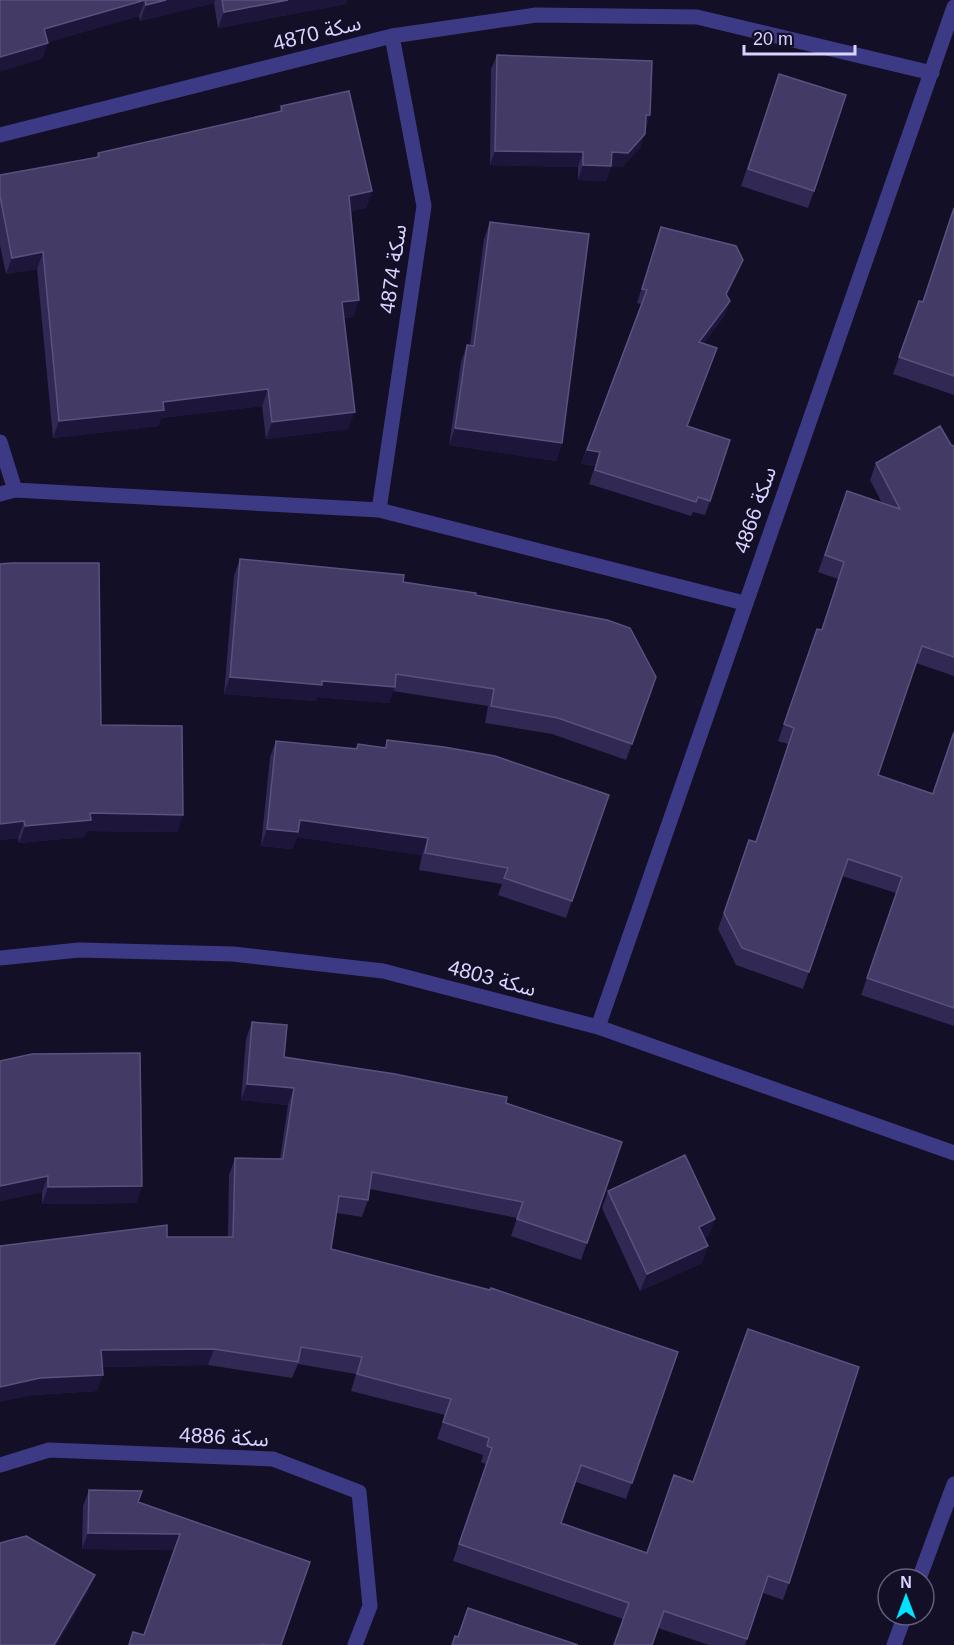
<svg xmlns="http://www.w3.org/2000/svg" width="954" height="1645" font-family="Arial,'Noto Sans Arabic',sans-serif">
  <rect width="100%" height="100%" fill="#130f26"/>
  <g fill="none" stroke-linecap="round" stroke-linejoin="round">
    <!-- minor -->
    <path stroke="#3d3a85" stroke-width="15" d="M0,135L392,36L536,15L697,17L932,73
      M0,442L15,490
      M0,494L15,490L379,510L744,603
      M379,510L424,206L392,36
      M0,958L79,950L233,954L383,971L598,1027L954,1153
      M598,1027L954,7
      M0,1465L49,1450L273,1459L359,1492L370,1606L355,1645
      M919,1579L954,1484
      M894,1645L905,1615"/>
  </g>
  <!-- wall -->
  <path fill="#312854" d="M0,0H347L346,4L218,28L214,3L140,21L139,16L48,42L42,59Z
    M497,55L650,115L640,148L622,167H611L606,181L578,180V167L490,165L491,69Z
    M779,74L814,191L808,208L741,186Z
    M281,106L372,191L366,208L351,211L359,300L353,317L343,318L348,429L266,439L262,406L161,418L158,426L53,438L37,269L6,274L0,245V175L96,157L98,153L279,112Z
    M954,206V395L893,374L919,301L922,302Z
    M490,222L562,443L556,461L449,445L461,362L467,345H470L484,239Z
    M661,227L743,260L737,274L727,296L725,315L704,343L687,426L710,501L705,515L693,512L691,516L589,484L595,466L581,464L641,304L637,303Z
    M951,445L954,446V676L916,663L878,775L932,793L954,731V1026L861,995L896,893L842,876L803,989L736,965L718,929L749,840L755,842L788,744L778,741L811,645L821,630L838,579L818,572L847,491L882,503L870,480L876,463Z
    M240,559L403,582L475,595L656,677L626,760L552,734L485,723L488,706L393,691L389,703L317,697L316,701L224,694L234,576Z
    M0,564L101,725L183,815L177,832L87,831L84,837L19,843L18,838L0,840Z
    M387,740L609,795L566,918L498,895L502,884L419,870L422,855L297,837L292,849L261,846L270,757L276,741L356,748L358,744L385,748Z
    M252,1022L284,1057L506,1103L622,1142L581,1260L511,1236L517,1218L370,1189L368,1200L362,1217L337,1213L331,1249L678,1352L626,1499L576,1482L561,1523L646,1553L674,1475L789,1583L783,1600L763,1593L745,1645H709L658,1628L623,1619L453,1561L486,1464L481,1462L483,1455L437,1439L445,1415L351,1391L356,1374L298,1364L292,1378L208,1365L102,1367L97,1391L34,1395L167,1237H228L229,1175L235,1158L280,1159L288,1105L241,1100L246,1039Z
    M0,1061L142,1186L136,1203L42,1204V1192L0,1201Z
    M608,1191L715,1219L708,1236L704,1238L708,1246L702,1263L640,1291L602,1208Z
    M89,1490L138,1502L281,1645H128L144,1635L174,1550L82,1549L83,1506Z"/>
  <!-- shaded-wall -->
  <path fill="#1d163a" d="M145,0L139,16L38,45L44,29Z
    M166,0H215L214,3L140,21L146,5Z
    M288,0H347L346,4L218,28L224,12Z
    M48,43L42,59L0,72V57Z
    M646,115H650L645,130Z
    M645,134L640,148L622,167H611L606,181L578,180L583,165Z
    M495,151L583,152L578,167L490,165Z
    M372,191L366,208L343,213L349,196Z
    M43,252L37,269L6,274L12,258Z
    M743,260L737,274L721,309L726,294Z
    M359,300L353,317L336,318L342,302Z
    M730,301L725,315L694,356L699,342Z
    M268,389L262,406L161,418L158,426L53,438L59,421L163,402Z
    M355,412L348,429L266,439L272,422Z
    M455,428L562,443L556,461L449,445Z
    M587,450L600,452L595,466L581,464Z
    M230,677L322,681L395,687L389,703L317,697L316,701L224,694Z
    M90,813L183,815L177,832L87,831L84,837L19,843L25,826Z
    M300,820L428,838L422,855L297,837L292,849L261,846L267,829Z
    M24,821L18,838L0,840V824Z
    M247,1084L294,1088L288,1105L241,1100Z
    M48,1176L42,1192L0,1201V1186Z
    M142,1186L136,1203L42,1204L48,1187Z
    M715,1219L708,1236L693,1244L699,1227Z
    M708,1246L702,1263L640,1291L647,1274Z
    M214,1349L208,1365L95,1367L101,1350Z
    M103,1375L97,1391L34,1395L0,1402V1387L40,1378Z
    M88,1533L180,1534L174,1550L82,1549Z
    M95,1575L88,1592L57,1645H54Z"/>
  <!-- building -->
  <path fill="#433a66" stroke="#5a527e" stroke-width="1.5" d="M0,0H166L146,5L145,0L44,29L48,43L0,57Z
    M222,0H288L224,12Z
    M497,55L652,61L650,115H646L645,134L628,153L612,152L611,166L583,165V152L495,151Z
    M779,74L846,95L814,191L748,169Z
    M349,91L372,191L349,196L359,300L342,302L355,412L272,422L268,389L163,402L164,410L59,421L43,252L12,258L0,196V175L99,157L98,153L282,111L281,106Z
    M954,208V376L899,357L919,301L923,302Z
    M490,222L589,234L562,443L455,428L467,345L474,346Z
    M661,227L736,246L743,260L726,294L730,301L699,342L717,348L687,426L730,440L710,501L698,497L696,502L595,470L600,452L587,450L647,290L642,289Z
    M940,426L951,445L954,446V657L922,646L878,775L933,794L954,732V1008L867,978L902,877L848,859L809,972L742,948L724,913L749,840L756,842L794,728L784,724L817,629L822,630L844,562L825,555L847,491L900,509L876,463Z
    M240,559L404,575L403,582L476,593L475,595L607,620L630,628L656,677L632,744L558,718L491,706L494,689L396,674L395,687L322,681V685L230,677Z
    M11,563H99L101,725L182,726L183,815L90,813L91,820L25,826L24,821L0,824V564Z
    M387,740L444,747L495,756L609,795L572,901L504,878L508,868L425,853L428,838L300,820L298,832L267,829L276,741L357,749L358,744L386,748Z
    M252,1022L287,1025L284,1057L395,1074L507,1097L506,1103L622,1142L587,1243L517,1219L523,1202L372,1172L368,1200L339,1196L331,1249L490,1290L491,1288L678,1352L632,1483L581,1465L561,1523L647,1553L674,1475L693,1482L748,1329L859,1367L789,1583L768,1576L747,1639L664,1611L652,1645H614L629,1603L459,1544L492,1448L487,1446L489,1438L443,1422L451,1399L357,1374L362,1357L301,1347L298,1362L214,1349L101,1350L103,1375L40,1378L0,1387V1246L167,1225V1237H233L235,1158L283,1159L294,1088L247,1084Z
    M140,1053L142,1186L48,1187V1176L0,1186V1061L32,1054Z
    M685,1155L715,1219L699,1227L708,1246L647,1274L608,1191Z
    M89,1490L142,1491L138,1502L310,1562L281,1645H266L262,1644V1645H129L133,1632L144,1635L180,1534L88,1533Z
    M26,1536L95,1575L54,1645H0V1543Z
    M468,1608L578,1645H452L455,1636L458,1637Z"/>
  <g text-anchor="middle" stroke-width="4.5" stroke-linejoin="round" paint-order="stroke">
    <!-- street labels -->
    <g font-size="21" fill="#d9d4ff" stroke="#130f26">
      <text transform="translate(317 33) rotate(-14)" y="7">سكة 4870</text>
      <text transform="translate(393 269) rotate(-82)" y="7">سكة 4874</text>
      <text transform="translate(755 510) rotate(-71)" y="7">سكة 4866</text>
      <text transform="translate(492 978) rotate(15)" y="7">سكة 4803</text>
      <text transform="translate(224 1437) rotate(3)" y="7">سكة 4886</text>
    </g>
  </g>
  <!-- north arrow -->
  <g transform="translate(906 1597)"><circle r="28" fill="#130f26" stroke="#625e7d" stroke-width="1.5"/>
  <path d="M0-4.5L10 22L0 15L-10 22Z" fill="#00e5ff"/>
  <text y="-9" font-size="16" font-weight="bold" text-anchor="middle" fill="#d9d4ff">N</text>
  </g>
  <!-- scale -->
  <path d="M744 45v9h111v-9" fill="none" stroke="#d9d4ff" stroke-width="3"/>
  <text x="753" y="45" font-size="18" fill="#d9d4ff" stroke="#130f26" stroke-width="4.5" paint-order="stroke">20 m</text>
</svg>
